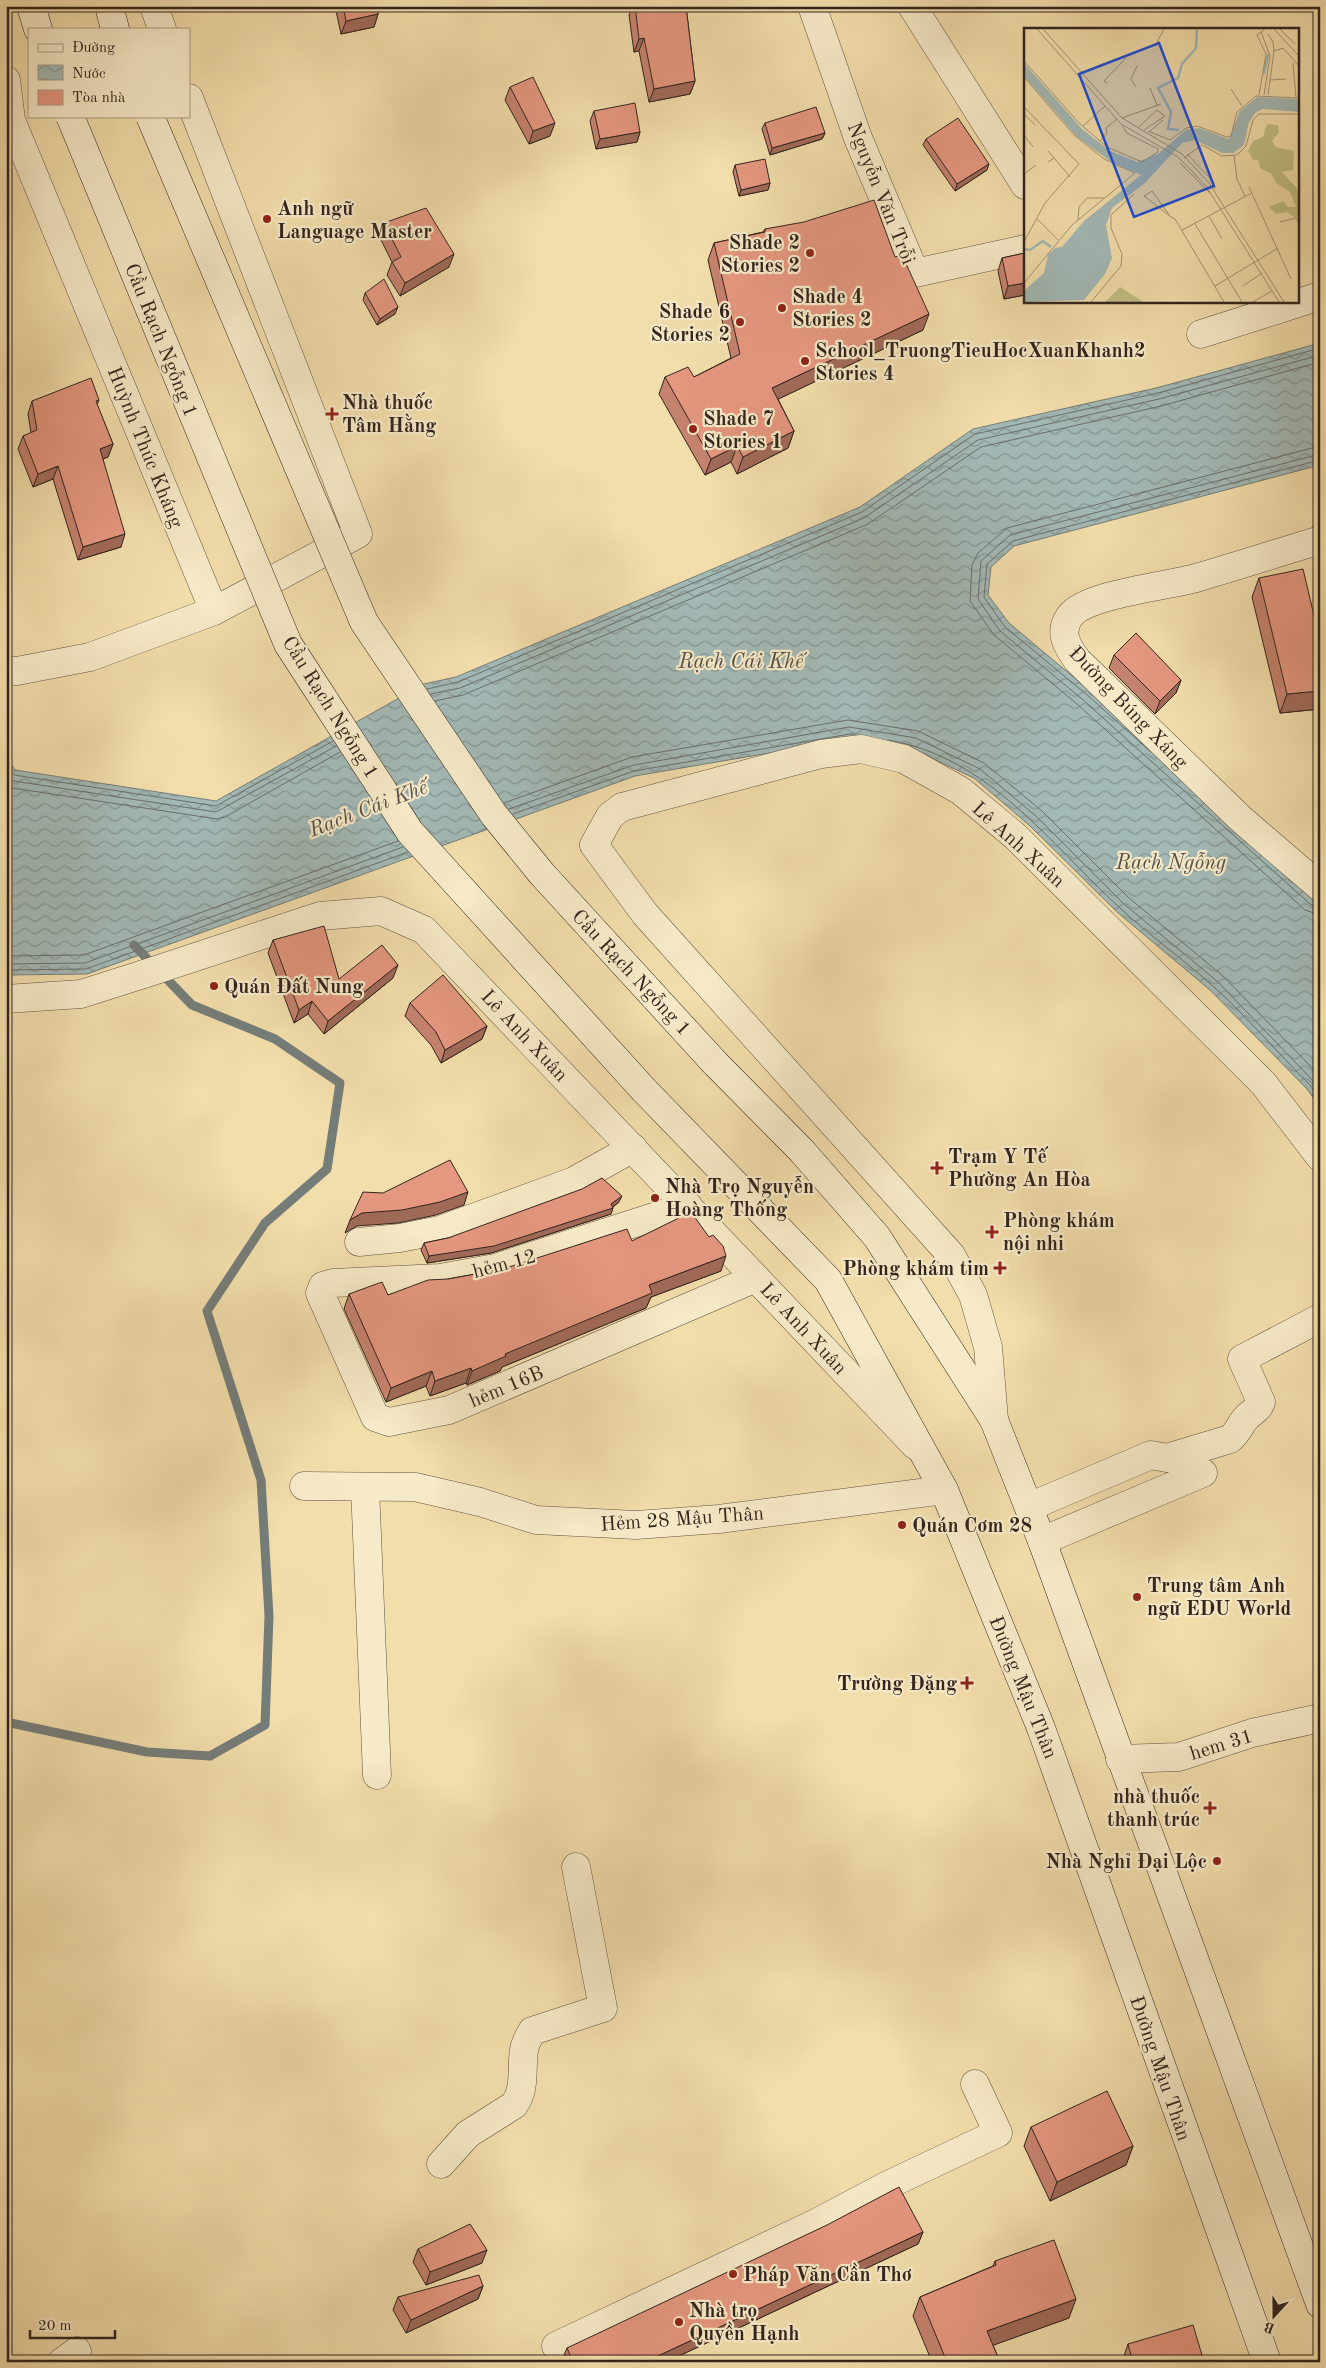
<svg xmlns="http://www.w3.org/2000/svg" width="1326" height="2368" font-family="'Old Standard TT',serif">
  <defs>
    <pattern id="water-waves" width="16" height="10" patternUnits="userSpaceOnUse" patternTransform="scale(1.25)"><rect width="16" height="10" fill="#a2b9b6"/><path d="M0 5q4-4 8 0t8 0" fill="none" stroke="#859693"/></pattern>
  </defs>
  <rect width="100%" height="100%" fill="#f2deab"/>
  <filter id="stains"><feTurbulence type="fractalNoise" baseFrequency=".004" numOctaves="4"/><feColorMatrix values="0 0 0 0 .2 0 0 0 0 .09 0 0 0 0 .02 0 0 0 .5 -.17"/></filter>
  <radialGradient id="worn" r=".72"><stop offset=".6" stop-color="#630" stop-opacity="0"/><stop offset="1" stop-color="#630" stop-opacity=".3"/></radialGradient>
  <!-- water -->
  <path fill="url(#water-waves)" stroke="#757d79" d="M1320,343V465L1014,546L991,567L988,595L1009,623L1089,690L1320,898V1107L1307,1089L1210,990L1117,912L1030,826L974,778L912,749L851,739L635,776L87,974L6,975V755L15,770L216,801L424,684L456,677L860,507L973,429L1156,388Z"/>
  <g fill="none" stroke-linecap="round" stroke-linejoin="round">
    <!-- shore -->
    <path stroke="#6a6e6a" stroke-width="1" d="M1320,446L1007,528L978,553L972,565L970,601L994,635L1077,704L1305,910L1320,915
      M1320,454L1010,535L981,561L978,599L1000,631L1082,699L1310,904L1320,908
      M427,689L458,682L862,512L975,434L1158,393L1320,348
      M431,694L460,688L864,518L978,440L1159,399L1320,355
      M435,701L463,695L868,524L981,447L1161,406L1320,362
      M888,740C989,757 1049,843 1120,908C1149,935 1183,959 1213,986C1247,1017 1278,1053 1311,1086L1320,1099
      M1151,752L1086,694L1005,627L984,597L987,564L1013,541L1320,460
      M6,765L14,775L216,806L333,741
      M6,777L14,781L216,812L336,746
      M6,787L217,819L225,817L340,752
      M504,803L632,757L848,720L918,731L984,763L1042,811L1129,898L1223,976L1320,1076
      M509,809L634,765L849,727L916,738L980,769L1037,817L1124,904L1218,982L1320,1088
      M513,814L634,771L850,734H856
      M6,956L84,955L398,841
      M6,964L85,963L403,847
      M6,970L86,969L408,852"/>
    <!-- stream -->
    <path stroke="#757d79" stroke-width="9" d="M6,1722L147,1752L210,1756L265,1725L269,1616L261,1480L207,1311L265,1223L327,1169L340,1083L275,1039L192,1005L134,945"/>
    <!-- minor casing -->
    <g stroke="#625241" stroke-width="29">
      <path id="minor" d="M812,6L858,138L915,273L1025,249
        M912,6L1025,185
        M1201,334L1320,296
        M1320,540C1278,553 1237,566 1196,578C1168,586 1086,594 1070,616C1058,632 1067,646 1077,660L1241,819L1320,887
        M622,807L610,816L594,845L645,914L951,1255L973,1295L988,1347L994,1420
        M6,999L81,994L144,974
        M688,1206L495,1268L440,1278L333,1283L323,1286L320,1293L375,1417L389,1422L449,1410L756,1278
        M359,1242L400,1238L440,1230L574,1181L633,1148
        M304,1486L415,1487L480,1502L536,1520L636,1525L719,1519L944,1490
        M365,1487L377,1775
        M1029,1507L1151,1455L1167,1458L1230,1439C1238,1433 1240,1424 1247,1417C1252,1412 1259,1409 1261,1402L1242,1359L1320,1318
        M1042,1541L1203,1473
        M1120,1759L1179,1757L1252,1733L1320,1718
        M441,2164L468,2134L514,2105C526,2089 521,2069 524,2050C525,2043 529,2037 532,2031L603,2008L576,1867
        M556,2346L816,2223L888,2185L998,2133L975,2084
        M62,2362L77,2351"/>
    </g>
    <!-- tertiary casing -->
    <g stroke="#625241" stroke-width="29">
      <path id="tertiary" d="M154,6L162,29
        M6,80L11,120L214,611
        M6,671H17L90,657L214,611L358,534L189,98
        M622,807L821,754L861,749L904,759L961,791L1015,836L1263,1083L1320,1157
        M144,974L320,916L381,911L424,930L915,1445"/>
    </g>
    <!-- secondary casing -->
    <g stroke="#32241e" stroke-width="29">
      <path id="secondary" d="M31,6L38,29
        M109,6L115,29
        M714,1062L801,1150L877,1237L994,1420L1042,1541L1320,2304
        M644,1090L828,1280L944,1490L1041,1728L1267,2362"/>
    </g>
    <!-- minor -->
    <use href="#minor" stroke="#f7eac8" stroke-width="28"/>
    <!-- tertiary -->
    <use href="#tertiary" stroke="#f7eac8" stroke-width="28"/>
    <!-- secondary -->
    <use href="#secondary" stroke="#f7eac8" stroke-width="28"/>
    <!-- secondary-bridge casing -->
    <g stroke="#32241e" stroke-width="29" stroke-linecap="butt">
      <path id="secondary-bridge" d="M70,116L288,644L410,832L644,1090
        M150,116L364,622L494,815L542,874L714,1062"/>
    </g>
    <!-- secondary-bridge -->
    <use href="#secondary-bridge" stroke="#f7eac8" stroke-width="28"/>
  </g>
  <!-- wall -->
  <path fill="#c5826d" stroke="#32241e" d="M335,6H377L378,14L374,27L341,34Z
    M633,6H686L695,81L690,94L649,102L639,51L634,52L629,15Z
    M510,87L550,136L529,144L505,100Z
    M594,111L640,132L637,142L596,149L590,121Z
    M765,123L825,133L822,139L770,155L762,129Z
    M926,139L987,170L955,191L923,145Z
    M735,165L770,183L768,190L739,196L733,172Z
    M384,223L449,267L400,296L387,275L392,262L379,236Z
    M765,229L895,257L923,330L778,399L794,431L788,448L737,474L731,462L705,475L659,394L665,377H694L731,358L708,260L714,243L763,232Z
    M1025,253V295L1004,299L998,271L1002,258Z
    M365,293L395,314L377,325L363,300Z
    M99,400L97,405L113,444L108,457L103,459L121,547L78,560L53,479L33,487L18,449L23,436L31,433L28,414L32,401Z
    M1259,578L1320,641V709L1280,713L1252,597Z
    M1114,655L1181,680L1176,693L1155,714L1109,668Z
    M273,940L339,979L393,978L324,1034L308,1014L294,1023L268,953Z
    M410,1003L487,1026L482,1039L441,1063L431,1045L405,1016Z
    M619,1202L613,1207L611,1214L491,1253L427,1263L421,1250L424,1243Z
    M632,1241L721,1271L651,1297L646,1308L502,1367L500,1371L467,1385L466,1383L430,1396L426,1386L386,1402L344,1309L349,1294L388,1295L448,1279L503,1269Z
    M1031,2127L1133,2146L1126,2165L1050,2201L1024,2146Z
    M1320,2162V2197L1314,2179Z
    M923,2232L918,2244L666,2362H563L562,2360L567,2348Z
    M418,2249L482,2263L426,2285L413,2262Z
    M995,2261L1069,2318L993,2345L1000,2362H932L913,2316L920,2297L993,2266Z
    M483,2286L478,2299L406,2333L393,2310L398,2297Z
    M1128,2344L1204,2362H1122Z"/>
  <!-- shaded-wall -->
  <path fill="#a06a59" stroke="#32241e" d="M378,14L374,27L341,34L346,21Z
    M644,38L639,51L634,52L639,39Z
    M695,81L690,94L649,102L654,89Z
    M555,123L550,136L529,144L533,131Z
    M640,132L637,142L596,149L600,139Z
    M825,133L822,139L770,155L772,148Z
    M989,164L987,170L955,191L957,184Z
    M770,183L768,190L739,196L741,190Z
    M454,254L449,267L400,296L405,283Z
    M1025,283V295L1004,299L1008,286Z
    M398,307L395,314L377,325L380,319Z
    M929,314L923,330L766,405L772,388Z
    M794,431L788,448L737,474L743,457Z
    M113,444L108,457L95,462L100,449Z
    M737,446L731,462L705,475L711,459Z
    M58,466L53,479L33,487L38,474Z
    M125,534L121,547L78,560L83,547Z
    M1181,680L1176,693L1155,714L1160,701Z
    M1320,691V709L1280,713L1287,694Z
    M398,965L393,978L324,1034L328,1021Z
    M312,1001L308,1014L294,1023L299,1010Z
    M487,1026L482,1039L441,1063L445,1050Z
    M468,1192L464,1205L436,1215L398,1223L357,1226L345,1233L350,1220L362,1213Z
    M622,1196L619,1202L611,1208H613L611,1214L491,1253L427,1263L429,1256L611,1204Z
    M726,1256L721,1271L651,1297L646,1308L502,1367L500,1371L467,1385L472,1371L505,1354L649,1285Z
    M471,1368L466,1383L430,1396L435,1381Z
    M432,1371L426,1386L386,1402L391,1388Z
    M1133,2146L1126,2165L1050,2201L1057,2182Z
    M923,2232L918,2244L666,2362H645Z
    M487,2250L482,2263L426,2285L430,2272Z
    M483,2286L478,2299L406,2333L411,2320Z
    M1076,2299L1069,2318L980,2350L987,2331Z"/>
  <!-- building -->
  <path fill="#e5977f" stroke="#32241e" d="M343,6H377L378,14L346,21Z
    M635,6H686L695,81L654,89L644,38L639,39Z
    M533,77L555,123L533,131L510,87Z
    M635,103L640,132L600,139L594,111Z
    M816,107L825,133L772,148L765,123Z
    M958,118L989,164L957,184L926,139Z
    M765,159L770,183L741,190L735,165Z
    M874,200L895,257L902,255L929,314L772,388L794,431L743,457L737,446L711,459L665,377L688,367L694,377L740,354L714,243L765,232V229L804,222Z
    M426,208L454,254L405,283L392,262L401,257L384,223Z
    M1025,253V283L1008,286L1002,258Z
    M384,279L398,307L380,319L365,293Z
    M91,378L99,400L96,401L113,444L100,449L125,534L83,547L58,466L38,474L23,436L37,430L32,401Z
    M1303,569L1320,641V691L1287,694L1259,578Z
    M1136,633L1181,680L1160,701L1114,655Z
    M324,926L339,979L382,945L398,965L328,1021L312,1001L299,1010L273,940Z
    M443,975L487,1026L445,1050L436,1032L410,1003Z
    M450,1160L468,1192L440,1202L402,1210L362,1213L350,1220L363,1192L383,1193Z
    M602,1178L622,1196L611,1204L613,1208L494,1246L429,1256L424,1243L448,1238L582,1189Z
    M691,1212L709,1237L713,1235L723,1246L726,1256L649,1285L652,1293L505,1354L506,1356L472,1371L471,1368L435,1381L432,1371L391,1388L349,1294L382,1282L388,1295L428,1280L448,1279L503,1269L627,1229L632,1241Z
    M1107,2091L1133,2146L1057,2182L1031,2127Z
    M899,2187L923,2232L645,2362H573L567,2348L827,2225Z
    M470,2224L487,2250L430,2272L418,2249Z
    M1054,2240L1076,2299L987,2331L1000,2362H947L920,2297L996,2265L995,2261Z
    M479,2275L483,2286L411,2320L398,2297Z
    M1193,2325L1204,2362H1133L1128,2344Z"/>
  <!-- markers -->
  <g fill="#8f2418" stroke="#f7eac8" stroke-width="2">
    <circle cx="267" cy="219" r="5"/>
    <circle cx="810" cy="253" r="5"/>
    <circle cx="782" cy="308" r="5"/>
    <circle cx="740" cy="322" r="5"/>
    <circle cx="805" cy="361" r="5"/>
    <path d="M329.5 406.5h5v5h5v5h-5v5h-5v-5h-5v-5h5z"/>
    <circle cx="693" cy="429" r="5"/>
    <circle cx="214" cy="986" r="5"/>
    <path d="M934.5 1160.5h5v5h5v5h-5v5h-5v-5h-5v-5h5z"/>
    <circle cx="655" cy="1198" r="5"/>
    <path d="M989.5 1224.5h5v5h5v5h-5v5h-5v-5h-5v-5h5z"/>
    <path d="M997.5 1260.5h5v5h5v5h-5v5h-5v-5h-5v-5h5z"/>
    <circle cx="902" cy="1525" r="5"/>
    <circle cx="1137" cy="1597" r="5"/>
    <path d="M964.5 1675.5h5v5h5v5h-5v5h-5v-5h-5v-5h5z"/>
    <path d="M1207.5 1800.5h5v5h5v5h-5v5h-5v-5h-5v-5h5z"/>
    <circle cx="1217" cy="1861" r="5"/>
    <circle cx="733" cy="2274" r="5"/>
    <circle cx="679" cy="2322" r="5"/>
  </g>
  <g text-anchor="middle" stroke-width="4.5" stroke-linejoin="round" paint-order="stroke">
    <!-- street labels -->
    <g font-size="20" fill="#32241e" stroke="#f7eac8">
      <text transform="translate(882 193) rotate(68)" y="7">Nguyễn Văn Trỗi</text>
      <text transform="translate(162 340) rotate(68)" y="7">Cầu Rạch Ngỗng 1</text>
      <text transform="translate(146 447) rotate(68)" y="7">Huỳnh Thúc Kháng</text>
      <text transform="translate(331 707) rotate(58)" y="7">Cầu Rạch Ngỗng 1</text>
      <text transform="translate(1129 707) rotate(46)" y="7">Đường Búng Xáng</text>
      <text transform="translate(1019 844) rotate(42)" y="7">Lê Anh Xuân</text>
      <text transform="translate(632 972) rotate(47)" y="7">Cầu Rạch Ngỗng 1</text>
      <text transform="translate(525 1035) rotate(47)" y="7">Lê Anh Xuân</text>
      <text transform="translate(504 1263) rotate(-15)" y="7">hẻm 12</text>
      <text transform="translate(804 1328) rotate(47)" y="7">Lê Anh Xuân</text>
      <text transform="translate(506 1386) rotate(-23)" y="7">hẻm 16B</text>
      <text transform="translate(682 1518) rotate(-4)" y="7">Hẻm 28 Mậu Thân</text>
      <text transform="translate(1024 1687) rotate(68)" y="7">Đường Mậu Thân</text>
      <text transform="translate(1221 1744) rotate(-17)" y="7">hem 31</text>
      <text transform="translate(1161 2068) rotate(71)" y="7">Đường Mậu Thân</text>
    </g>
    <!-- poi labels -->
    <g font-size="20" font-weight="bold" fill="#32241e" stroke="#f7eac8" text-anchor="start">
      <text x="277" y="215">Anh ngữ<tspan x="277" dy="23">Language Master</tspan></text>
      <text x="800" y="249" text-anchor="end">Shade 2<tspan x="800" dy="23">Stories 2</tspan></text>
      <text x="792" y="303">Shade 4<tspan x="792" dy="23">Stories 2</tspan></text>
      <text x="730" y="318" text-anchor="end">Shade 6<tspan x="730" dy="23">Stories 2</tspan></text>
      <text x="815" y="357">School_TruongTieuHocXuanKhanh2<tspan x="815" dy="23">Stories 4</tspan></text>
      <text x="342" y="409">Nhà thuốc<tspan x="342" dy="23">Tâm Hằng</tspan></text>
      <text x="703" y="425">Shade 7<tspan x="703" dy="23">Stories 1</tspan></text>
      <text x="224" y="993">Quán Đất Nung</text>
      <text x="948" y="1163">Trạm Y Tế<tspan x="948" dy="23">Phường An Hòa</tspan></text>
      <text x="665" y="1193">Nhà Trọ Nguyễn<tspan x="665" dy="23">Hoàng Thống</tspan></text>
      <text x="1003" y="1227">Phòng khám<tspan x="1003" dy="23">nội nhi</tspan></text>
      <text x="989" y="1275" text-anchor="end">Phòng khám tim</text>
      <text x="912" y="1532">Quán Cơm 28</text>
      <text x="1147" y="1592">Trung tâm Anh<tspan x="1147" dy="23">ngữ EDU World</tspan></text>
      <text x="957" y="1690" text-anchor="end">Trường Đặng</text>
      <text x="1200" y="1803" text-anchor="end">nhà thuốc<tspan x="1200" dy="23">thanh trúc</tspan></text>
      <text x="1207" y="1868" text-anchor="end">Nhà Nghỉ Đại Lộc</text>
      <text x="743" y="2281">Pháp Văn Cần Thơ</text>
      <text x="689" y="2317">Nhà trọ<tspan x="689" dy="23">Quyền Hạnh</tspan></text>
    </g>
    <!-- water labels -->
    <g font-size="21" font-style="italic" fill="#54514c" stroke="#f7eac8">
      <text x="741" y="668">Rạch Cái Khế</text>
      <text transform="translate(368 808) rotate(-21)" y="7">Rạch Cái Khế</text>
      <text x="1171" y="869">Rạch Ngỗng</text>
    </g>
  </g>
  <!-- overview -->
  <g transform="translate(1024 28)">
    <rect width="275" height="275" fill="#f2deab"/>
    <path d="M243,96L254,97L255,104L248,113L252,119L270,123L269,142L258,144L275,163V188L272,190L263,184L252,186L245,179L260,173L264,179H272L266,164L252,155L247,145L237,141L234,132H229L224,123L229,113L239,109Z" fill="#c1bf84"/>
    <path d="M96,259L118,273L119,274H81Z" fill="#c1bf84"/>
    <path d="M0,35L58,101L86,123L113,134L134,126L162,102L175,100L205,111L216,83L233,69L275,71V84L239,81L232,84L225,94L220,117L209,125H198L171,112L158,115L121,155L88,180L82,197L88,230L81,246L60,272L0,274V263L20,245L24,227L31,220L38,219L60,193L117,147L86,133L53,109L0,48Z" fill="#a2b9b6"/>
    <path fill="none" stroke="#a2b9b6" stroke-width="2.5" d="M240,46L244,26M155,102L144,101L147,84L134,60L154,50L158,36L172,20L173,2M0,221L6,222L19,213L27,219"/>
    <path fill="none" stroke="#a59473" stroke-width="1" d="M13,1L97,96L154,129L182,158L255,274M19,1L98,90L158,126L185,155L260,274M250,1L275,28M256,1L271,16M237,4L246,28L240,67M244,6L249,14L250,23L244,67M131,18L140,1M250,23L259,20L275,38M0,33L54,94L83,119L118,134L134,124V121L103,105L98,98M269,35L272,70M0,49L50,107L80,131L111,145L48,197L0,255M245,52L262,51M83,55L80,53L102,30M112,59L107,51L113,38M126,60L133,77M207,61L218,78M235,67L242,26L233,7L241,1M0,79L55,136L21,175L0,214M0,86L11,97M98,90L137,76M59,98L81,78M115,99L133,82L141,88L120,102M124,103L146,112L162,100L173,98L203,109L207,108L213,84L232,68L275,70M125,104L139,92M0,107L9,119M76,113L83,105L82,100L93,91M24,123L30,130L24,134M163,126L187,151L191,161M210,128L213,151L221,168M30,130L46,149M160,130L178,117L198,128L213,127L222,118L229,92L235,86H275M156,135L186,165M0,146L12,137M225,159L267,251M146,188L128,163L120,168L146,188L147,189L151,191L200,274M185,188L198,211M13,191L34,212M54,192L55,179L63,170H80M256,194L272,190L275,195M171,196L218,274M158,202L228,165M191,258L254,220M219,258L238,245M67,274L97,238L98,226L87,200V187L110,166M229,274L248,263"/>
    <path fill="#1d4ed8" fill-opacity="0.15" stroke="#1d4ed8" stroke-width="2.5" d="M135,15L190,158L110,189L55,46Z"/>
    <rect width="275" height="275" fill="none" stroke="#32241e" stroke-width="2.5"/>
  </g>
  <!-- margin -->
  <rect width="1326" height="2368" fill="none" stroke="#f2deab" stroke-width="25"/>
  <rect x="8" y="8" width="1311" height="2353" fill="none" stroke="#32241e" stroke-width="2.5"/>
  <rect x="12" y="12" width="1301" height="2343" fill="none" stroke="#32241e"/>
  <!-- legend -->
  <rect x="28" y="28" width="162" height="90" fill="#f7eac8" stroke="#a89b84"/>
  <rect x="38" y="44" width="25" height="8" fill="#f7eac8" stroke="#a89b84"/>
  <text x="72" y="52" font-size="15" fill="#32241e">Đường</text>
  <rect x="38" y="65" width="25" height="15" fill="url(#water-waves)" stroke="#a89b84"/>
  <text x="72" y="78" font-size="15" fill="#32241e">Nước</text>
  <rect x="38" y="90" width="25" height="15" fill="#e5977f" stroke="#a89b84"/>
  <text x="72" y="102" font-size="15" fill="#32241e">Tòa nhà</text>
  <!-- north arrow -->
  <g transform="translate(1274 2316) rotate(201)" stroke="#f7eac8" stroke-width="4" paint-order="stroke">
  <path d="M0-4L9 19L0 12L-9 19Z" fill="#32241e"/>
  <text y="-8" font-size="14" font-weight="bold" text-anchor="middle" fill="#32241e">B</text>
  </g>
  <!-- scale -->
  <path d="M30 2330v8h85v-8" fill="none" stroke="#32241e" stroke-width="2.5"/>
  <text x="38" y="2330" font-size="15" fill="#32241e" stroke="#f7eac8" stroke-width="4" paint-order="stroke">20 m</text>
  <rect width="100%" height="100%" filter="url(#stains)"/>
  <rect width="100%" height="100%" fill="url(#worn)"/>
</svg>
